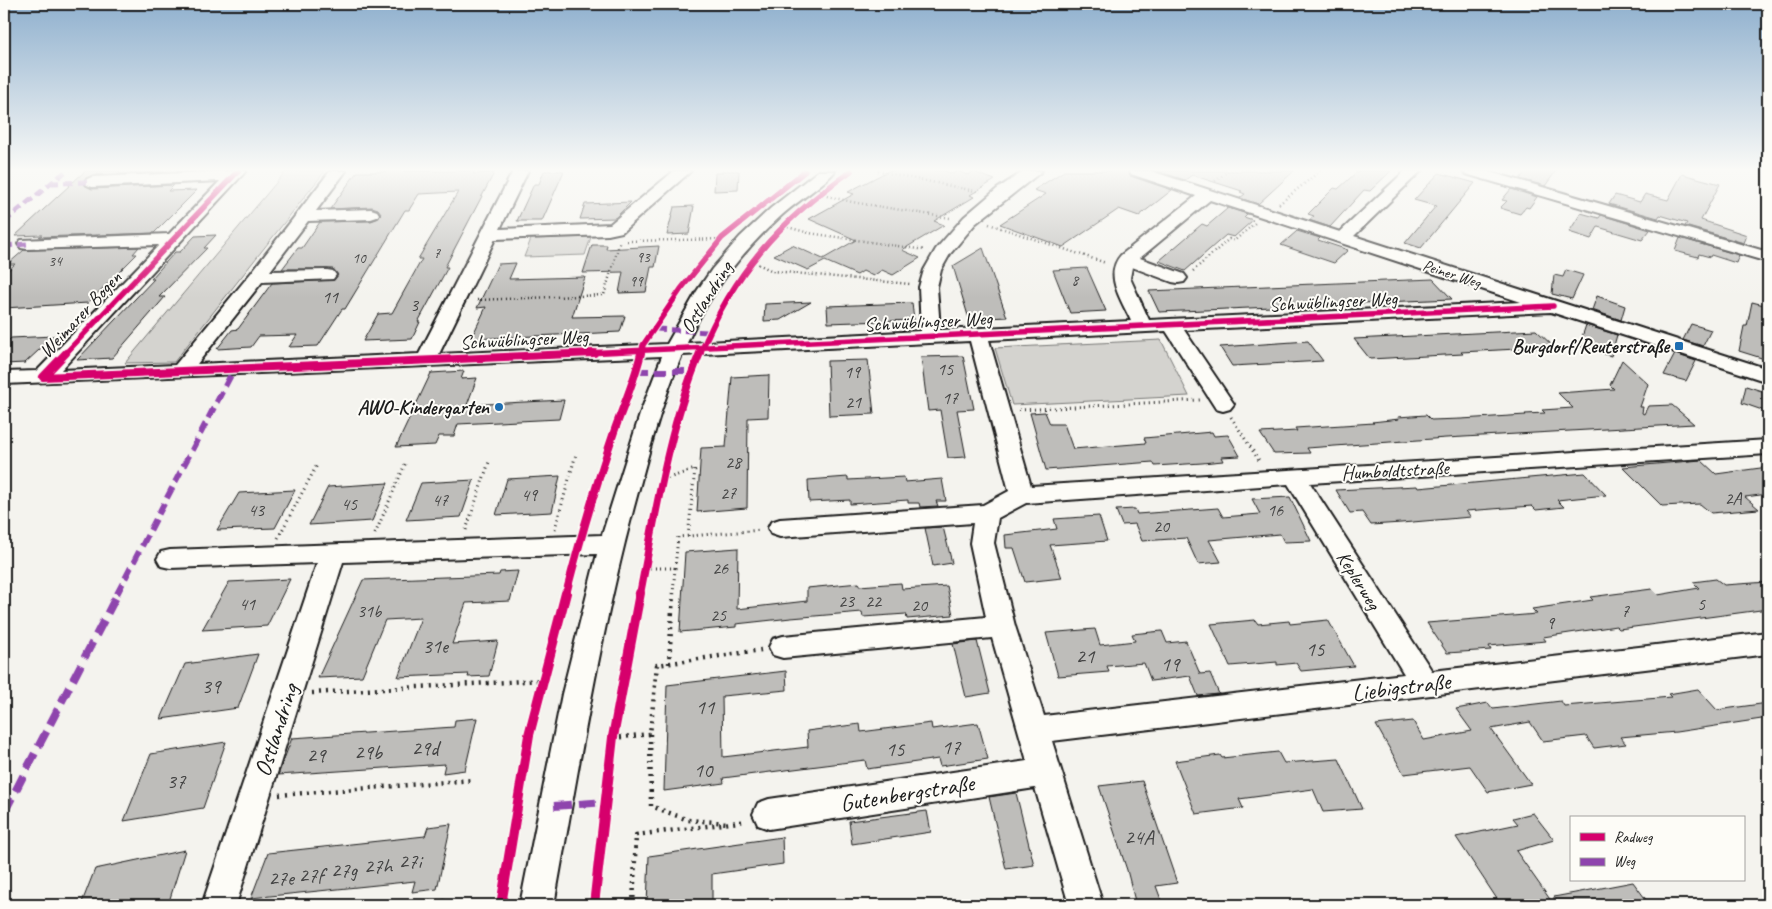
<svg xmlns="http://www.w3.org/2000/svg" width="1772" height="909" font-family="Caveat,sans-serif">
  <rect width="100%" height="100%" fill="#f4f3ee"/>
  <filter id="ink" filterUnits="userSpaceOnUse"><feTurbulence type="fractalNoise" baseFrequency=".02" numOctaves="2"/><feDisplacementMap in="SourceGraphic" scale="10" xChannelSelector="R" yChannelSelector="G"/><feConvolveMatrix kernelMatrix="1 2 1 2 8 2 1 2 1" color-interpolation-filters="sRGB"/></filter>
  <g filter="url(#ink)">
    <!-- green -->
    <path fill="#d4d3cf" stroke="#787876" d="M286,171H325L174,362L125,363Z
      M591,237L585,255L524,257L531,239Z
      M1161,340L1189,396L1012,405L995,348Z"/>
    <!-- building -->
    <path fill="#bebdba" stroke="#1c1c1c" d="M85,171H188L92,175L82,182L86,186L92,189L174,185L168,191L197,190L154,233L39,237L42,235L15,236Z
      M475,171L473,174L494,173L445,267H448L418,322H420L412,339L363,341L378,314L392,313L422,259H418L458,192L419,194L409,210H405L345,309H342L318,346L289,347L297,335L259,336L251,347L217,349L232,330L238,329L272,283L334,280L338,275L333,269H282L298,248H302L320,222L371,221L379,218L381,213L378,209L372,207L330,209L357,172Z
      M544,171H564L542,221H517L534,184H539Z
      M722,171H739L738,190L714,191L715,173H722Z
      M888,171H945L953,174L957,171L968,175L973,172L995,180L970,195L974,197L934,221L944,225L902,250L920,258L893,275L882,270L873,276L863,271L857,275L825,261L808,270L774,255L792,245L823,259L856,240L809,219L854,194L848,192Z
      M1064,171H1127L1130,176L1172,190L1139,216L1119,209L1063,247L1000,224L1046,194L1034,190Z
      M1157,171H1294L1258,204L1240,198L1245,194L1240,192L1242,191L1192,175L1185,180Z
      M1358,171H1391L1370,191L1364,190L1330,227L1309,220L1314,216L1308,214L1334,188L1338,189Z
      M1526,171H1556L1545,186L1520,179Z
      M1439,173L1475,183L1421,248L1405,243L1436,206L1414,200Z
      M1682,174L1720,184L1701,220L1747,235L1744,243L1685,226L1687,223L1660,215L1658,218L1609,204L1615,195L1640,202L1645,194L1668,200Z
      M1511,189L1537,197L1529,208L1526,207L1520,214L1500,208L1507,201L1502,200Z
      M631,202L615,218L580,219L585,204Z
      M694,206L689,234L667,235L674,207Z
      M1228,208L1247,214L1244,217L1253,220L1234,237L1226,235L1185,271L1159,261L1202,224L1207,226Z
      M1581,213L1599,218L1601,215L1650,230L1642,240L1598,227L1591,239L1569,232Z
      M1297,231L1320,238L1318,240L1348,250L1334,263L1281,245Z
      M216,235L204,248H207L159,297H165L112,358L77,360L154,279H151L175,252H180L195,236Z
      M1680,238L1739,255L1736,263L1711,255L1710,257L1699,254L1698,257L1675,251Z
      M592,245H607L606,249L659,246L655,267H651L646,292L619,293L623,272L583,273Z
      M139,247L133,254H137L88,303L4,308V274L15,264H8L24,250Z
      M983,248L1003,306L1007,317L969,319L953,266Z
      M516,263L509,279L585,277L572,317L625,316L620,332L471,339L486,307L477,308L498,264Z
      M1087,268L1106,311L1070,313L1053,270Z
      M1566,270L1583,275L1572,299L1552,294L1554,275L1563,277Z
      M1433,279L1452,299L1159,312L1149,291Z
      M1597,296L1625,306L1621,320L1592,310Z
      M811,302L780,320L764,321L765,304Z
      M1752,302L1768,306V360L1739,351L1744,326H1747Z
      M912,303L914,320L828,323L827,306Z
      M1691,324L1711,330L1703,346L1683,340Z
      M1586,325L1617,335L1611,356L1579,346Z
      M1536,330L1554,347L1461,352L1463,354L1370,359L1354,339Z
      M54,336L25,363L4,364V341H8L11,338Z
      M1308,341L1323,361L1232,366L1220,347Z
      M1675,354L1696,361L1686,381L1664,375Z
      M963,356L974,409L957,410L966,457L948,458L940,410L928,411L921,357Z
      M868,360L874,414L829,416L827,361Z
      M1622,360L1648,384L1640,407H1643L1642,413L1644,414L1648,406L1672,405L1694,424L1446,438L1307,448L1310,453L1274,454L1260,433L1297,431L1295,428L1374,423L1372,422L1399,419L1398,417L1426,415L1431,420L1461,419L1526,415L1525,414L1545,413L1542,410L1573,408L1558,393L1614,389L1610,385Z
      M464,371L461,379L477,378L467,405L564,400L559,419L458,424L454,436H439L435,445L396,447L431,373Z
      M769,375L768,417L748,418L747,508L697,512L701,448L726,447L732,377Z
      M1746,386L1768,393V412L1742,403Z
      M1045,412L1050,424H1064L1073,449L1146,443L1144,438L1212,432L1214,436L1228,435L1240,456L1221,457L1223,461L1202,463L1155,466L1153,462L1046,470L1030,413Z
      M1701,460L1716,474L1768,467V494L1745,497L1759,509L1711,513L1700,504L1662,506L1623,467Z
      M1585,473L1606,495L1557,500L1564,507L1536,510L1532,506L1466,511L1471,517L1401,523L1371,525L1362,512L1350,513L1336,490L1417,486L1418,488Z
      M560,476L552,512L496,515L507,479Z
      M848,477V480L904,477L905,482L942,479L946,501H936L938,506L920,507L919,503H908V500L850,504V500L809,502L808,480Z
      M474,480L461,517L406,520L421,483Z
      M388,483L372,521L309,525L328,487Z
      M295,490L275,528L217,530L239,493Z
      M1290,497L1311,541L1284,542L1280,534L1209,540L1221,562L1198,564L1186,538L1142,541L1135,524L1122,525L1116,510L1135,509L1137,514L1218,508L1223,517L1260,514L1252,499Z
      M1099,516L1107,541L1050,545L1062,578L1025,582L1014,548H1006L1005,535L1057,529L1054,519Z
      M943,527L952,563L933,566L925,528Z
      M738,548L737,609L807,601V588L859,583V586L901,583L902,589L947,586L953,615L907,619L906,614L863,617L862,612L791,618L736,624V627L680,632L685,552Z
      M518,571L510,601L466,603L452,644L498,641L489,676L468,677L469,674L398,677L421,618L385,620L362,676L318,678L363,580L499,575L500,572Z
      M290,579L267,626L202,630L229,582Z
      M1716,579L1724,585L1768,582V609L1619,629L1616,626L1543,637L1546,641L1489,646L1491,650L1447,653L1427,623L1537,614L1532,609L1593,600L1590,597L1652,589L1658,595L1699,588L1693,582Z
      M1255,620L1258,624L1289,621L1290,624L1328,620L1354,666L1301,671L1296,663L1277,665V662L1230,666L1211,624Z
      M1095,629L1100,645L1135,641L1132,634L1162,631L1167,643L1186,641L1200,674L1210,673L1219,694L1198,696L1190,676L1151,681L1144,663L1107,666L1109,672L1058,676L1046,633Z
      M977,641L990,693L966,697L953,644Z
      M258,654L238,708L161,719L185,664Z
      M786,671L787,690L722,696L723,757L808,747L807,731L860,724L861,732L931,723L932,729L978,723L988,759L940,766L938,759L867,769L865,760L723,778L724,783L664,791L667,685Z
      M1698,689L1717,710L1768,703V718L1676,732L1620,737L1626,744L1594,748L1586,736L1543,741L1530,722L1491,729L1531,784L1488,792L1470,766L1404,774L1376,725L1413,721L1424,740L1472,731L1456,709L1488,703L1493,709L1561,701L1564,706L1671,697L1668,694Z
      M477,718L465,770L443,773L445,764L278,775L292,738L454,727L455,720Z
      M226,742L203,808L124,821L151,754Z
      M1278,752L1284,763L1339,759L1362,809L1323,812L1313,789L1239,799L1243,808L1196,814L1175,761L1220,755L1222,758Z
      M1142,781L1177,883L1156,886L1163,905H1136L1127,870L1099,786Z
      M1016,793L1034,865L1006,869L989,797Z
      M927,811L931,832L852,844L849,821Z
      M1533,813L1554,840L1516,851L1554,905H1501L1456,837L1518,824L1513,818Z
      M451,824L437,889L412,892L415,881L251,898L268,853L425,836L428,827Z
      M782,837L783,864L712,874V905H647L649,856Z
      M185,850L168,905H81L95,869Z
      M1633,882L1650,905H1554V897Z"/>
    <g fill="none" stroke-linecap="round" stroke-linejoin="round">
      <!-- minor casing -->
      <g stroke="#1c1c1c" stroke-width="4">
        <path id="minor" d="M230,171H246L61,370L175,365L251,273L330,171H346L316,211L371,209L377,211L379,214L377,217L371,219L308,221L270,271L327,270L333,271L336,275L333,279L262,282L197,364L419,354L513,171H528L500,229L610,224L674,171H691L622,232L608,235L495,239L439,354L667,344L697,291L712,269L740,237L771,208L818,171H835C826,183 795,203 782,215C742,251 709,293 687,343L921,331L919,287L924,270L936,249L964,217L997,189L1024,171H1042L975,224L950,254L941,270L937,287L940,330L1131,321C1122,301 1103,275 1121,255L1196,196L1131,174L1129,171H1151L1340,232L1405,171H1421L1354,236L1768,369V382L1551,312L1184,330L1234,404L1230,409L1223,411L1216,409L1166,331L989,340L1031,486L1768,440V454L1310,483L1432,671L1768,632V654L1052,741L1103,905H1069L1035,788L769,829L758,825L753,814L758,803L769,799L1027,761L992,638L783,658L773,655L769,647L773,639L783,636L986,617L970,543L973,523L780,537L771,534L768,528L771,522L780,519L983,505L1009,491L970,341L682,355C661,403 648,456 634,507C599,638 578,772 554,905H520L562,694L597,554L343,562L236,905H202L317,563L170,568L161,566L157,559L161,552L170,550L602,535L641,411L662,356L4,384V372L37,371L159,245L27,249L21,248L18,244L21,240L169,234L220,181L92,187L87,185L84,182L87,179L92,177ZM1210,200L1521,302L1149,320L1130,278L1132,267L1172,282L1178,283L1184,282L1187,278L1184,274L1140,258ZM1288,484L1404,674L1044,716L1015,626L994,543L998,518L1026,503Z
          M1463,171H1487L1768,252V262L1466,174Z"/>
      </g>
      <!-- path-far2 -->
      <path stroke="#1c1c1c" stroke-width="2.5" stroke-dasharray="1 3" stroke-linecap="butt" d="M878,171L980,192
        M1215,181L1228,171
        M823,195L852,202L950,218
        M1279,204L1320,171
        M989,224L1106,263
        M784,226L809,233L925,250
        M627,241L726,239
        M751,261L773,271L910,284
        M1193,271L1229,239L1234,241L1255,223
        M477,300L604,295L620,241"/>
      <!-- path-far1 -->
      <path stroke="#1c1c1c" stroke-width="3" stroke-dasharray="1 4" stroke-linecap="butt" d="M1019,410L1200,400
        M1231,417L1260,462
        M663,480L695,469L688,537
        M555,529L576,454
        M466,530L489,462
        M375,534L406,462
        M278,538L317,465
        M645,568H675L678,537L761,530
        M673,594L675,568"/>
      <!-- path -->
      <path stroke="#1c1c1c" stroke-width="4.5" stroke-dasharray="2 5" stroke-linecap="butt" d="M669,664L673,593
        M312,693L543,680
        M650,734L651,806L688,820L728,823
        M613,738L650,734L657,665L761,650
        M279,795L473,780
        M401,905L447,901
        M595,905L633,901
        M633,905L636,835L747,821"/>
      <!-- minor -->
      <use href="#minor" fill="#fdfcf7" fill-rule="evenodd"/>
      <!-- quiet-far2 -->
      <path stroke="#8e44ad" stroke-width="5" stroke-dasharray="9 5" stroke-linecap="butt" d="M50,183L92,182
        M4,222L66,171
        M4,246L27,244
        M656,329L709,332"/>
      <!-- quiet-far1 -->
      <path stroke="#8e44ad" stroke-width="6" stroke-dasharray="12 6" stroke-linecap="butt" d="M637,371H693
        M117,594L234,369"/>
      <!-- quiet -->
      <path stroke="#8e44ad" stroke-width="8" stroke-dasharray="17 8" stroke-linecap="butt" d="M554,806L606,802
        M4,813L118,593"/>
      <!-- cycleway-far2 casing -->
      <g stroke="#fdfcf7" stroke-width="8">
        <path id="cycleway-far2" d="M65,354L238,171
          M566,354L1553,306
          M641,354L643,345L681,289L722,238L805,171
          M700,354C734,272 778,222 851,171"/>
      </g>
      <!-- cycleway-far1 casing -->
      <g stroke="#fdfcf7" stroke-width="11">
        <path id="cycleway-far1" d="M66,353L43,377L594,353
          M566,594C580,540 596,485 614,432C623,406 635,380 641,353
          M640,594C656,513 668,429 700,353"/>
      </g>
      <!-- cycleway casing -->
      <g stroke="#fdfcf7" stroke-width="13">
        <path id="cycleway" d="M501,905L529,735L566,593
          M594,905L613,737L640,593"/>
      </g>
      <!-- cycleway-far2 -->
      <use href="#cycleway-far2" stroke="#d6006c" stroke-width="5.5"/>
      <!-- cycleway-far1 -->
      <use href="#cycleway-far1" stroke="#d6006c" stroke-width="8"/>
      <!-- cycleway -->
      <use href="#cycleway" stroke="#d6006c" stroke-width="10"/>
    </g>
  </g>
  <!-- sky -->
  <linearGradient id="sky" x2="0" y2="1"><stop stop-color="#8fb0ce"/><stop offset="0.57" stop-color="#fafaf7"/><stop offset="1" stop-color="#fafaf7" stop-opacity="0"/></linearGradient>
  <rect width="1772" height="298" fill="url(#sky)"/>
  <!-- markers -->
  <g fill="#1f6fb2" stroke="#fdfcf7" stroke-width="2">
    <rect x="1674" y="341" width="10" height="10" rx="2.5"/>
    <circle cx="499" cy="407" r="5"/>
  </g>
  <g text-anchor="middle" stroke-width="4" stroke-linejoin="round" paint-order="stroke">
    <!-- far-number labels -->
    <g font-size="15" fill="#444">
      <text x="437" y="258">7</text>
      <text x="643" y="262">93</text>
      <text x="359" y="263">10</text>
      <text x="55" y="266">34</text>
      <text x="1075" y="285">8</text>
      <text x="636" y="286">99</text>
    </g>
    <!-- far-street labels -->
    <g font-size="16" fill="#1c1c1c" stroke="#fdfcf7">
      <text transform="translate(1452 273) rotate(18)" y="6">Peiner Weg</text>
    </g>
    <!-- number labels -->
    <g font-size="18" fill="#444">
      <text x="330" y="303">11</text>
      <text x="414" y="311">3</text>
      <text x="945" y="375">15</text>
      <text x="852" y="378">19</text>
      <text x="950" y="404">17</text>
      <text x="853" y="408">21</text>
      <text x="733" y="468">28</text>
      <text x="728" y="499">27</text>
      <text x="529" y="501">49</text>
      <text x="1733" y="504">2A</text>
      <text x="440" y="506">47</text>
      <text x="349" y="510">45</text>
      <text x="256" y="516">43</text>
      <text x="1275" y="516">16</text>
      <text x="1161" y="532">20</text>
      <text x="720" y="574">26</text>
      <text x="846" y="607">23</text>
      <text x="873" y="607">22</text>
      <text x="247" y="610">41</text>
      <text x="1701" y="610">5</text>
      <text x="919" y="611">20</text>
      <text x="369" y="617">31b</text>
      <text x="1625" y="617">7</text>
      <text x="718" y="621">25</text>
      <text x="1550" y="629">9</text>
    </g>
    <!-- street labels -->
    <g font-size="20" fill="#1c1c1c" stroke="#fdfcf7">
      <text transform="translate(706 297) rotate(-58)" y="7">Ostlandring</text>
      <text transform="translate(1333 301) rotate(-3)" y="7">Schwüblingser Weg</text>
      <text transform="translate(80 314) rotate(-47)" y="7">Weimarer Bogen</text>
      <text transform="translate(928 321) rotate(-3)" y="7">Schwüblingser Weg</text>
      <text transform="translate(524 339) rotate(-3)" y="7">Schwüblingser Weg</text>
      <text transform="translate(1395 470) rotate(-3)" y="7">Humboldtstraße</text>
      <text transform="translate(1359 580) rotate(58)" y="7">Keplerweg</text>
    </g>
    <!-- poi labels -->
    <g font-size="20" font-weight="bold" fill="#1c1c1c" stroke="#fdfcf7" text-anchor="end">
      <text x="1669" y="353">Burgdorf/Reuterstraße</text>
      <text x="489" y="414">AWO-Kindergarten</text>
    </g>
    <!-- near-number labels -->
    <g font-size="21" fill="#444">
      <text x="435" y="653">31e</text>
      <text x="1315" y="656">15</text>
      <text x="1085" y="663">21</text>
      <text x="1170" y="671">19</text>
      <text x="211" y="693">39</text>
      <text x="705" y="714">11</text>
      <text x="951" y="754">17</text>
      <text x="425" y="755">29d</text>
      <text x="895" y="756">15</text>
      <text x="368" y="759">29b</text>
      <text x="316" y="762">29</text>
      <text x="703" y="777">10</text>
      <text x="176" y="788">37</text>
      <text x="1139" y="844">24A</text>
      <text x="410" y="868">27i</text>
      <text x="378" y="873">27h</text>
      <text x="344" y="877">27g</text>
      <text x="311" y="882">27f</text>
      <text x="281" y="885">27e</text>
    </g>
    <!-- near-street labels -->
    <g font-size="24" fill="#1c1c1c" stroke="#fdfcf7">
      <text transform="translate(1401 687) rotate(-7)" y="8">Liebigstraße</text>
      <text transform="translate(276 730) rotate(-72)" y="8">Ostlandring</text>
      <text transform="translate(907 793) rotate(-9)" y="8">Gutenbergstraße</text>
    </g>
  </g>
  <!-- margin -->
  <rect width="1772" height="909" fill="none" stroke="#fdfcf7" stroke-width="20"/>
  <rect x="10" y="10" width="1752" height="889" fill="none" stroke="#1c1c1c" stroke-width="2" filter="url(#ink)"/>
  <!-- legend -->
  <rect x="1570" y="816" width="175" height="65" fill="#fdfcf7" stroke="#a3a29f"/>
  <rect x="1580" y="833" width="25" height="8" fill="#d6006c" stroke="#a3a29f"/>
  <text x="1614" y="842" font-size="15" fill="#1c1c1c">Radweg</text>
  <rect x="1580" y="858" width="25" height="8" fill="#8e44ad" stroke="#a3a29f"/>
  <text x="1614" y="866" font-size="15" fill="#1c1c1c">Weg</text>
</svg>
